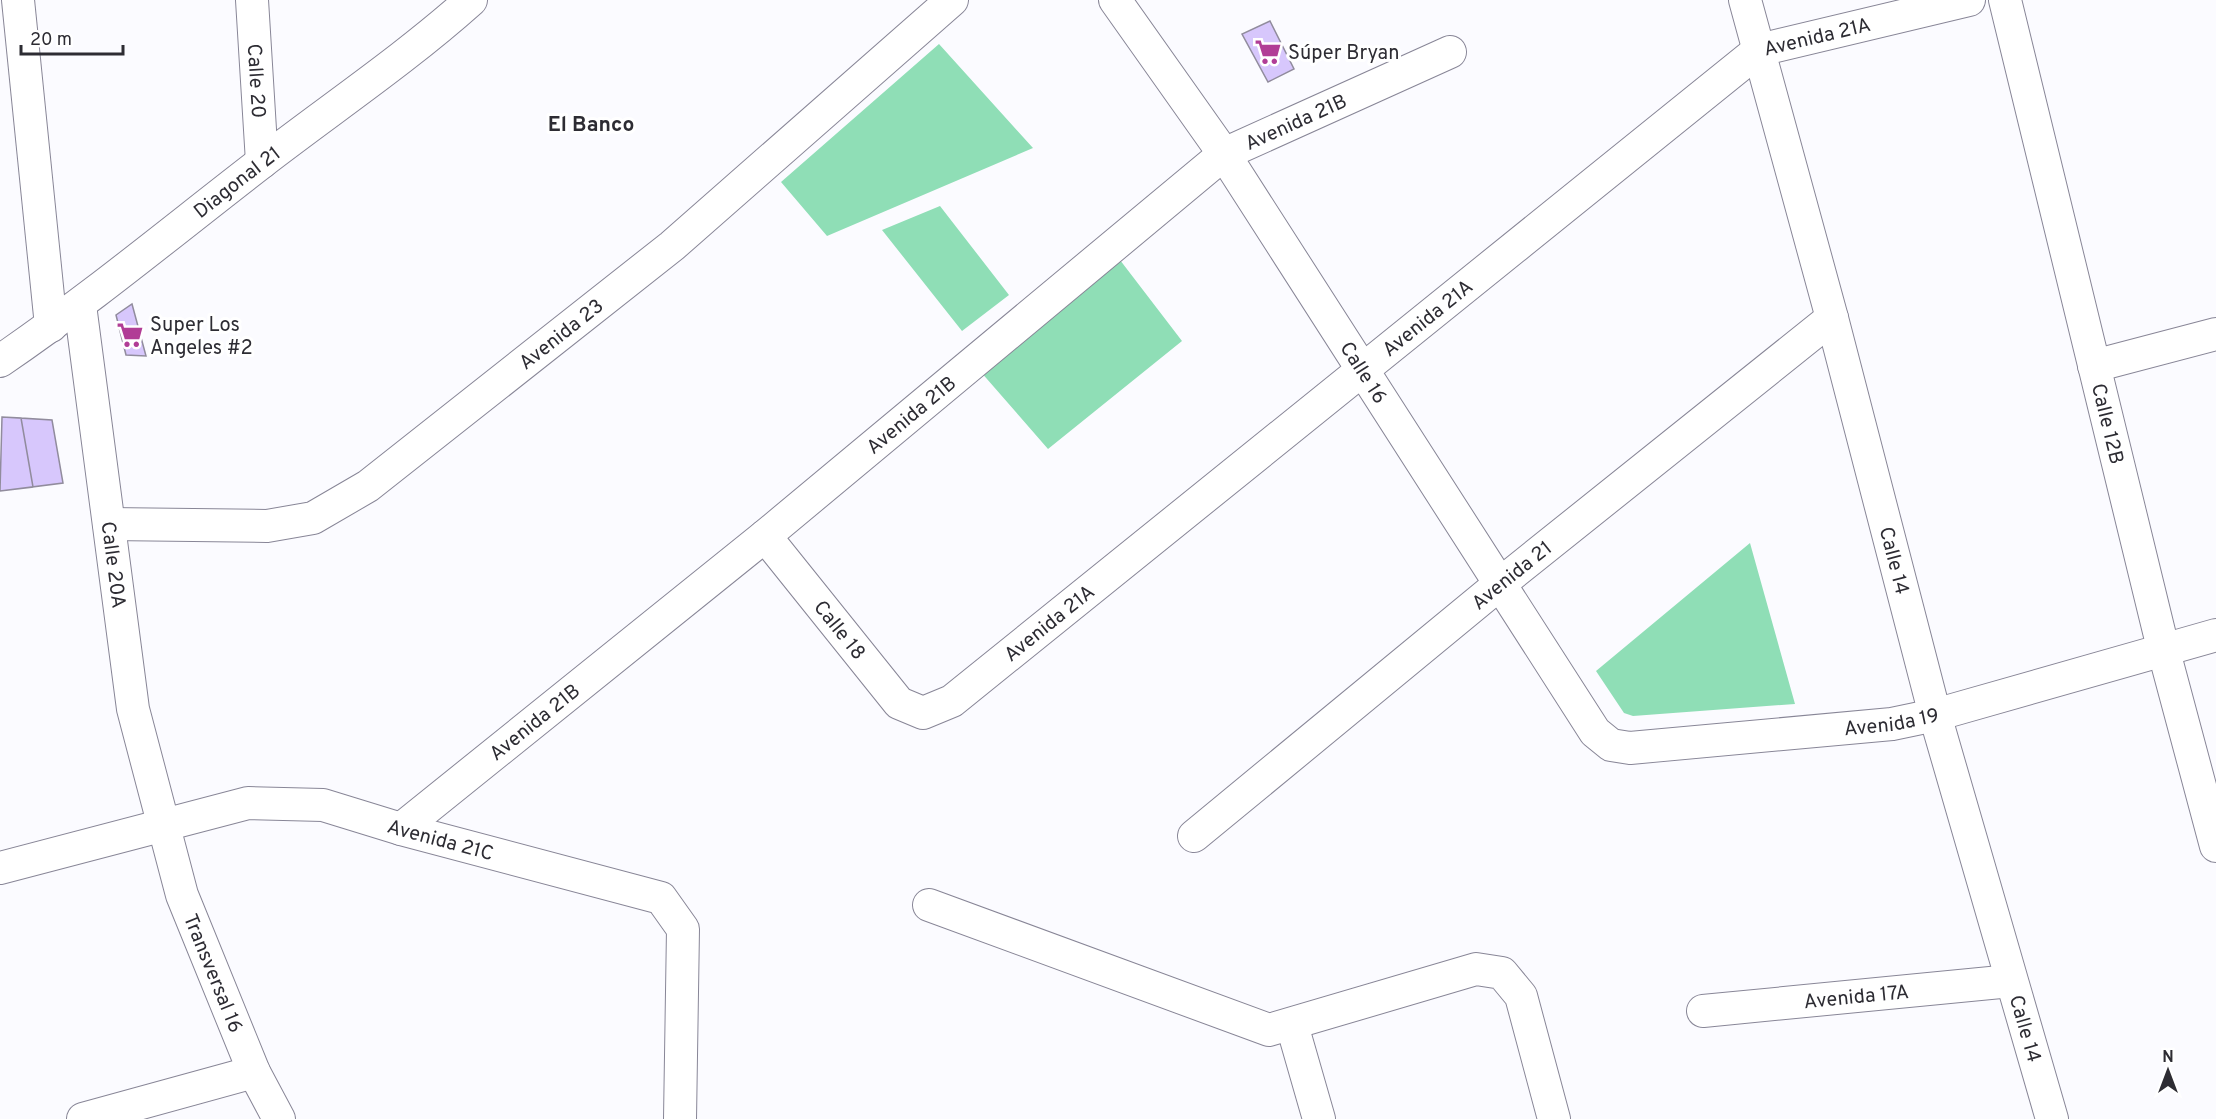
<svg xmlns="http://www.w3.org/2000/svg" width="2216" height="1119" font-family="Overpass,sans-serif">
  <rect width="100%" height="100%" fill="#fbfbff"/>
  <!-- green -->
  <path fill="#8fdeb6" d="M939,44L1033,148L827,236L781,182Z
    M940,206L1009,295L962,331L882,230Z
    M1120,260L1182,341L1048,449L980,371Z
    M1750,543L1795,704L1633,716L1624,713L1596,671Z"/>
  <!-- building -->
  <path fill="#d7c7fc" stroke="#918c9d" stroke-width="1.5" d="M1270,21L1294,69L1268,82L1242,34Z
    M132,304L146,356L126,355L116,315Z
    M2,417L21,418L33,487L0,491Z
    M2,417L52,420L63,483L0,491Z
    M21,418L52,420L63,483L33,487Z"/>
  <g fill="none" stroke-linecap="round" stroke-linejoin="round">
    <!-- minor casing -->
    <g stroke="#888697" stroke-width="34">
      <g id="minor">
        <path d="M18,0L51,326"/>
        <path id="s1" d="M252,0L262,162"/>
        <path id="s2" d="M1115,0L1224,154L1595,732L1611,745L1630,748L1892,724L1935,715L2216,635"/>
        <path id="s3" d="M1745,0L1832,318L1935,715L2052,1119"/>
        <path id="s4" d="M2005,0L2163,648L2216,846"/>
        <path id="s5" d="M80,305L133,709L182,895L254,1072L279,1119"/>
        <path id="s6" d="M0,361C91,299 175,229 262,162C332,108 405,59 471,0"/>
        <path d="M2094,366L2216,334"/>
        <path id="s7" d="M109,524L267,526L313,518L368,486L672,246L952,0"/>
        <path id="s8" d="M765,536L899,703L923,713L952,701L1759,50L1969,0"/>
        <path id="s9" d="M401,829L765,536L1224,154L1450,52"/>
        <path id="s10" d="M1194,836L1501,583L1832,318"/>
        <path id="s11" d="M0,868L248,803L323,805L401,829L661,898L683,929L680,1119"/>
        <path d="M929,905L1269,1030L1476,969L1502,973L1521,996L1554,1119"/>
        <path id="s12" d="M1703,1011L2011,981"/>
        <path d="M1292,1025L1319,1119"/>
        <path d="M83,1119L254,1072"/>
      </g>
    </g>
    <!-- minor -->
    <use href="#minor" stroke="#fff" stroke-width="32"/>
  </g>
  <!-- icons -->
  <defs>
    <g id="supermarket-bare" transform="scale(2.07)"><path d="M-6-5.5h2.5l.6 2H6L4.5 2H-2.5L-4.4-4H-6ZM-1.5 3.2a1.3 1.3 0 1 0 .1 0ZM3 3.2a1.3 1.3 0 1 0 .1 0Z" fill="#b13d96" stroke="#fff" stroke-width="2.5" paint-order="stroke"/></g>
  </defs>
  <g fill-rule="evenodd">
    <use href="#supermarket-bare" x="1268" y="52"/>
    <use href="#supermarket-bare" x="130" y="335"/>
  </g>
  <g text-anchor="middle" stroke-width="6" stroke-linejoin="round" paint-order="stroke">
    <!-- street labels -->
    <g font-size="20" fill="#2d2c33" stroke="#fff">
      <text dy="7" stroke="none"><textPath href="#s8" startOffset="1368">Avenida 21A</textPath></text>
      <text dy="7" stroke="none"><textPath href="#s1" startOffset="81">Calle 20</textPath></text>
      <text dy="7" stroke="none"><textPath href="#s9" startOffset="1143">Avenida 21B</textPath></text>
      <text dy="7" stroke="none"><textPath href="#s6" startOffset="297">Diagonal 21</textPath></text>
      <text dy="7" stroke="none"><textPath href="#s8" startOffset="882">Avenida 21A</textPath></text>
      <text dy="7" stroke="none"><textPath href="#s7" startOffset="514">Avenida 23</textPath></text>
      <text dy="7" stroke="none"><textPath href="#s2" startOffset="448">Calle 16</textPath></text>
      <text dy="7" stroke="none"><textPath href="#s9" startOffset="657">Avenida 21B</textPath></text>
      <text dy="7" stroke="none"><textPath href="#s4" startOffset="436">Calle 12B</textPath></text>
      <text dy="7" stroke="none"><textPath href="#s3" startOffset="580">Calle 14</textPath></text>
      <text dy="7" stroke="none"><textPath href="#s5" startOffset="262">Calle 20A</textPath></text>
      <text dy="7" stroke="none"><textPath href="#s10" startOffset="411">Avenida 21</textPath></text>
      <text dy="7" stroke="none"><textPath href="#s8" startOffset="396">Avenida 21A</textPath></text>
      <text dy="7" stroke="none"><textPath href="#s8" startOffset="120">Calle 18</textPath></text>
      <text dy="7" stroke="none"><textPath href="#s2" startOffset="1178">Avenida 19</textPath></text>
      <text dy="7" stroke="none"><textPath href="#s9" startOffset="171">Avenida 21B</textPath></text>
      <text dy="7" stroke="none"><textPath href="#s11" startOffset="454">Avenida 21C</textPath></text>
      <text dy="7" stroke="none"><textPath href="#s5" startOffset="684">Transversal 16</textPath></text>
      <text dy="7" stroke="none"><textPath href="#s12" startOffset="154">Avenida 17A</textPath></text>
      <text dy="7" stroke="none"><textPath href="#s3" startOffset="1066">Calle 14</textPath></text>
    </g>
    <!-- poi labels -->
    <g font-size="20" fill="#2d2c33" stroke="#fff" text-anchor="start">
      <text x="1288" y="59">Súper Bryan</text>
      <text x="150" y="331">Super Los<tspan x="150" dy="23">Angeles #2</tspan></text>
    </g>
    <!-- neighbourhood labels -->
    <g font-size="21" font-weight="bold" fill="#2d2c33" stroke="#fff">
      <text x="591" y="131">El Banco</text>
    </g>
  </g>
  <!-- north arrow -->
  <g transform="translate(2168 1071)" stroke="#ffffff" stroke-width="4.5" paint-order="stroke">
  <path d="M0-4.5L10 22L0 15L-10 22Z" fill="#2d2c33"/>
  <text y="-9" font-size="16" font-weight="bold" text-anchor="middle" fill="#2d2c33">N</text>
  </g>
  <!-- scale -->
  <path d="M21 45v9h102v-9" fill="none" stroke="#2d2c33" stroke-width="3"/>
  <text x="30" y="45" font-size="18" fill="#2d2c33" stroke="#ffffff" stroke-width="4.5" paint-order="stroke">20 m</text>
</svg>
